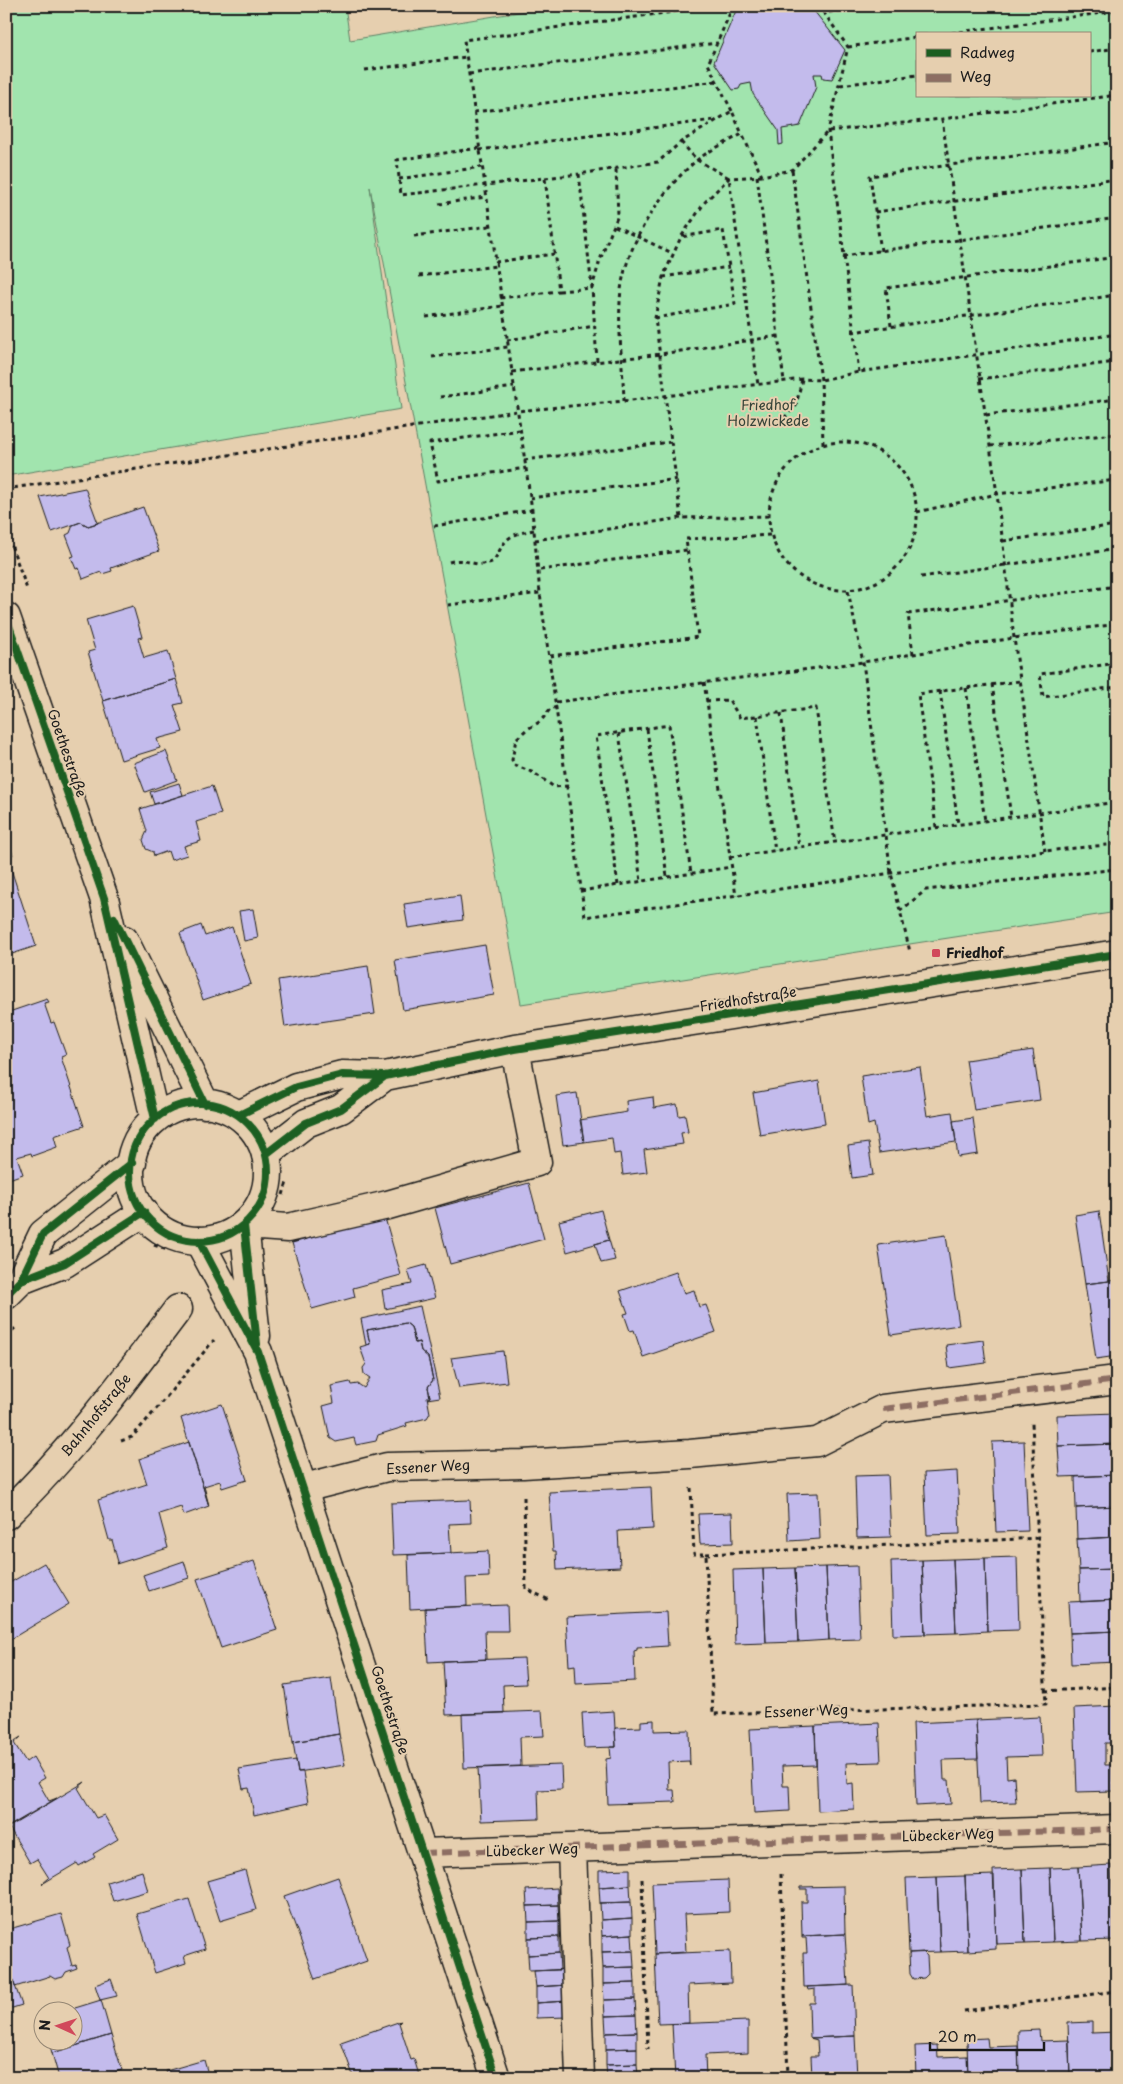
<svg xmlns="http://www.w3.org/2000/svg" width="1123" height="2084" font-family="'Playpen Sans',sans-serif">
  <rect width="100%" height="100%" fill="#e6cfaf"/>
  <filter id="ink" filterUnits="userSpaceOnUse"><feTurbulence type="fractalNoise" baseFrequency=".02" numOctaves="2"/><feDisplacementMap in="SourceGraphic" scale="10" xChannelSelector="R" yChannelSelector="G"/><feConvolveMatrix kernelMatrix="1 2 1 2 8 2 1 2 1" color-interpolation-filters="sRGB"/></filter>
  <g filter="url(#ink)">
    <!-- green -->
    <path fill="#a1e4ae" stroke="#5e8065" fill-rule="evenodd" d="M6,6H345L350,40L555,6H1117V912L521,1004L370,187L401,409L6,476ZM917,34H1089V96H917Z"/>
    <!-- building -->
    <path fill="#c3bbec" stroke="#1c1c1c" d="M738,6H810L845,50L832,79L823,78L822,74H814L816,87L800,126L782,129L783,144L779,145L778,130L753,94L751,83L741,85L739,89L733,90L714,62Z
      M85,488L98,523L88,526L81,522L52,532L40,497Z
      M143,507L159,551L111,568L112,571L102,574L101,572L83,579L79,568L76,569L71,557L74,556L66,535L70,533L73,525L81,522L88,526Z
      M133,606L142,637L138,638L144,658L168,651L176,679L103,701L88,652L95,650L86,620Z
      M176,679L183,703L174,705L183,732L157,739L160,748L121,760L103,701Z
      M166,751L177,780L145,792L134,763Z
      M179,783L183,795L154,804L150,792Z
      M212,786L221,814L196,822L201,841L184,846L187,855L171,860L168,851L154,856L153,852L146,849L143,840L147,831L140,809Z
      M6,833L13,855L7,857L9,863H6Z
      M6,863H9L36,946L6,956Z
      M460,896L463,920L408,928L404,904Z
      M253,909L258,938L244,941L239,911Z
      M201,925L205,936L232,927L251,984L203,1000L180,933Z
      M485,945L494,995L403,1010L395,960Z
      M368,966L375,1014L285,1027L278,980Z
      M47,999L49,1002L44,1003L51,1023L54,1022L66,1055L61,1057L84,1126L54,1136L57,1147L32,1156L31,1153L17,1157L23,1174L6,1180V1013Z
      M1033,1050L1040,1100L974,1110L966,1060Z
      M920,1067L927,1116L952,1112L956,1142L879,1153L874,1123L868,1125L861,1076Z
      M819,1081L825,1124L760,1135L753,1093Z
      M577,1093L584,1142L563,1145L556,1096Z
      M653,1097L654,1108L677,1104L679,1116L685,1115L688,1132L681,1133L683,1144L644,1150L647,1172L623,1175L620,1153L614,1154L612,1138L584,1142L580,1120L627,1112L626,1101Z
      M973,1118L978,1154L958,1157L953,1121Z
      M868,1143L873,1175L852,1178L848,1146Z
      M529,1183L544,1239L450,1264L435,1208Z
      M601,1210L609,1240L567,1252L559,1221Z
      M1099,1211L1109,1281L1085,1284L1075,1215Z
      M385,1218L401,1275L353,1288L355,1297L312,1309L292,1243Z
      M946,1235L959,1325L891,1335L878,1245Z
      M609,1240L615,1260L601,1263L595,1244Z
      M426,1265L435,1298L385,1309L382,1290L412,1284L408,1270Z
      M676,1272L684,1293L694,1290L699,1307L706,1305L716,1332L643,1357L634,1330L630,1331L624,1314L628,1313L620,1291Z
      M1117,1280V1356L1096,1359L1085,1284Z
      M420,1306L440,1397L427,1399L430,1397L428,1387L433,1380L428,1357L421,1351L419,1342L415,1343L411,1327L406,1323L367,1330L370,1344L366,1345L361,1319Z
      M406,1323L411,1327L415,1343L419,1342L421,1351L428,1357L433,1380L428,1387L430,1397H427L430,1413L427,1418L406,1423L407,1426L378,1435L376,1441L356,1445L354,1438L336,1442L330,1438L323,1406L334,1403L331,1386L350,1382L351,1385L358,1384L364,1388L370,1378L364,1374L363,1368L366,1364L360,1347L370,1344L367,1330Z
      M983,1340L986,1363L949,1368L946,1345Z
      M503,1351L507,1382L459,1388L451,1358Z
      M222,1404L247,1480L222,1488L220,1481L204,1486L209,1506L181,1418Z
      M1117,1413V1444L1058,1446L1057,1415Z
      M1024,1441L1028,1531L996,1532L992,1442Z
      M189,1442L209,1506L184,1515L181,1507L159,1514L168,1548L116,1564L118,1562L112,1540H109L98,1500L147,1484L139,1459Z
      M1117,1444V1475L1060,1477L1058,1446Z
      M957,1471L960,1534L927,1535L924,1473Z
      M888,1475L891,1537L857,1538L855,1476Z
      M1117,1475V1506L1076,1508L1075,1477Z
      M651,1487L653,1529L618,1531L620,1567L557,1570L556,1551H553L549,1492Z
      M818,1493L820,1539L789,1541L787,1494Z
      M470,1500L471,1523L449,1524L451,1553L393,1555L391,1503Z
      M1117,1506V1537L1077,1539L1076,1508Z
      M732,1513L733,1543L700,1544L698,1514Z
      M1117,1537V1569L1079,1570L1077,1539Z
      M488,1551L489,1577L466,1578L467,1606L410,1609L408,1555Z
      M1017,1557L1019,1630L987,1631L985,1558Z
      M985,1558L987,1631L956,1633L953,1559Z
      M953,1559L956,1633L925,1634L922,1560Z
      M922,1560L925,1634L893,1635L891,1561Z
      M184,1561L189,1578L149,1591L143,1575Z
      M254,1561L277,1630L221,1648L197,1579Z
      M44,1563L69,1604L6,1642V1585Z
      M857,1566L860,1639L829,1640L826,1567Z
      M826,1567L829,1640L798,1642L795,1568Z
      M795,1568L798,1642L766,1643L763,1569Z
      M763,1569L766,1643L735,1644L733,1570Z
      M1117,1569V1600L1080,1602L1079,1570Z
      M1117,1600V1631L1070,1633L1068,1602Z
      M507,1605L508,1631H485L486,1659L428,1662L425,1608Z
      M666,1612L668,1646L637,1648V1650L634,1651L635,1681L576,1684L575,1665L569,1666L566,1617Z
      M1117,1631V1662L1071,1664L1070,1633Z
      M524,1658L526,1684L503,1685L504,1713L446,1715L443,1661Z
      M331,1678L339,1734L293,1742L284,1685Z
      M1117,1706V1743H1105V1765H1112L1113,1791L1077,1792L1074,1708Z
      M542,1711L544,1736L520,1737L521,1766L464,1768L462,1714Z
      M614,1711L616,1747L584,1748L582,1713Z
      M1040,1717L1042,1756L1006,1757L1007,1778L1014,1777L1016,1802L980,1803L976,1720Z
      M654,1720V1731L689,1730L690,1766L689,1761L668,1762L669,1790H674L675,1802L608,1804L606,1759L611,1758L610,1747H616L615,1728L641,1727V1721Z
      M976,1720L978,1759L943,1760L944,1780H949L951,1804L916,1806L913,1723Z
      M879,1723L881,1762L846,1763L847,1784L853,1783L854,1809L818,1811L815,1726Z
      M815,1726L816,1765L782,1766L783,1786H789L790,1811L754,1813L750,1729Z
      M339,1734L345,1765L298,1772L293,1742Z
      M21,1737L14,1743L26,1762L33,1757L45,1778L38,1782L49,1801L57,1798L6,1828V1741L8,1745Z
      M296,1760L298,1772H303L308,1803L254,1815L249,1788L243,1789L239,1769Z
      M561,1765L562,1789L538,1790L539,1819L481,1821L478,1768Z
      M85,1782L78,1788L96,1818L104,1815L118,1839L93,1854L95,1857L79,1866L77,1863L42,1884L49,1878L37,1859L30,1863L9,1827Z
      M1111,1865L1114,1940L1082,1941L1078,1867Z
      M1078,1867L1082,1941L1053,1942L1050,1868Z
      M1050,1868L1053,1942L1025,1943L1022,1869Z
      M630,1869V1885L599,1887V1870Z
      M1022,1869L1025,1943L996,1944L993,1870Z
      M245,1870L256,1910L220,1921L207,1881Z
      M142,1871L148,1891L113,1901L107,1882Z
      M994,1875L996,1949L968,1951L965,1876Z
      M965,1876L968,1951L940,1952L937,1877Z
      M338,1877L367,1961L315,1979L284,1896Z
      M937,1877L940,1952L909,1953L906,1878Z
      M728,1880L729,1912L684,1914L686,1952L655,1954L652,1883Z
      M630,1885L631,1902L600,1903L599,1887Z
      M844,1886L845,1934L802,1936L801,1902H807V1889H800V1887Z
      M557,1888L558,1905L527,1906L526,1890Z
      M189,1899L205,1949L184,1956L186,1963L155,1973L137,1914Z
      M631,1902L632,1918L601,1920L600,1903Z
      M558,1905L559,1921L528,1922L527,1906Z
      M61,1914L70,1945L67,1947L72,1966L76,1965L77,1968L66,1972L63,1977L55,1979L50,1976L15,1987L6,1958V1930Z
      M632,1918V1934L602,1936L601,1920Z
      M559,1921V1937L528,1938V1922Z
      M632,1934L633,1951L602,1952V1936Z
      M845,1934L848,1985L804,1987L803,1953H807L806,1938H802V1936Z
      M559,1937V1953L528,1955V1938Z
      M633,1951L634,1967L603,1968L602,1952Z
      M730,1951L731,1983L688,1985L689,2023L658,2024L655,1954Z
      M923,1952L927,1956L928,1974L924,1978L913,1979L910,1974L909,1953Z
      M559,1953L560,1970L529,1971L528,1955Z
      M634,1967L635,1983L603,1984V1968Z
      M566,1969L567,1985L536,1987L534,1971Z
      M10,1972L22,2005L6,2010V1973Z
      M111,1979L117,1996L100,2000L95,1985Z
      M635,1983V1999L604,2000L603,1984Z
      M567,1985V2001L536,2003V1987Z
      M853,1985L855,2036L810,2038L809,2003H815V1989L808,1990L807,1987Z
      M635,1999L636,2015L605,2016L604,2000Z
      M101,2000L111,2035L52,2053L49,2042H72V2012H62Z
      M567,2001V2017L536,2018V2003Z
      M636,2015L637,2032L606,2033L605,2016Z
      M401,2021L399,2023L411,2060L414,2059L420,2078H354L341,2042Z
      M748,2021V2053L705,2055L706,2078H675L672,2024Z
      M1092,2022V2033L1117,2032V2076L1070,2078L1068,2023Z
      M1039,2030L1040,2041L1069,2040L1070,2078H1019L1018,2031Z
      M637,2032V2048L606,2049V2033Z
      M111,2035L122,2070L98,2078H59L52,2053Z
      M855,2036L857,2078H812L811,2056H818L817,2040L810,2038Z
      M987,2038L988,2047L1018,2046L1019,2078H968L967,2039Z
      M937,2045L938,2057L967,2056L968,2078H916L915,2046Z
      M637,2048V2064L606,2065V2049Z
      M204,2060L209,2078H168L166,2071Z
      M637,2064L638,2078H607L606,2065Z"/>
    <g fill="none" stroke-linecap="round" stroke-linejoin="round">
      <!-- minor casing -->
      <g stroke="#1c1c1c" stroke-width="31">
        <path id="minor" d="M239,1115L296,1087L342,1075L385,1076L515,1049L1117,954
          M266,1154L306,1123L341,1109L385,1076
          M199,1241L258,1352L496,2078
          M256,1336L244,1225L288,1228L388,1205L537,1162L515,1049
          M304,1488L387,1467L523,1464L690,1454L817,1442L883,1409L1117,1380
          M6,1515C71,1452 124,1381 178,1309
          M572,1848L580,2078
          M423,1853L1117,1829"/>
      </g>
      <!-- major casing -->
      <g stroke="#1c1c1c" stroke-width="31">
        <path id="major" d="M6,617L104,898L155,1119
          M124,940L205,1104
          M130 1172a69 69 0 1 1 138 0a69 69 0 1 1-138 0Z
          M21,1280L65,1263L144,1212
          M6,1295L21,1280L43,1234L132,1163"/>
      </g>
      <!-- path -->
      <path stroke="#1c1c1c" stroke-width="3" stroke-dasharray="4 4" stroke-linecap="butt" d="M717,6L464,40L532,510L540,593L585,917L1045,851L1117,844
        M944,34L1117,11
        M848,47L917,37
        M1089,52L1117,48
        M365,70L466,57
        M469,74L718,43
        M840,85L917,75
        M732,111L708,64L733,6
        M474,112L717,81
        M942,119L997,494L1014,638L1045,851
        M681,142L697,160L729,178L758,385
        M479,148L397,160L401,195L545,178L559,291L500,298
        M479,150L714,120
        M792,170L821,380L823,444
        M757,176L784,381
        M762,176L729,178L705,202L681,237L663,277L655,318L681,518L771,516
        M545,178L579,174
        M399,179L481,167
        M439,204L486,197
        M875,212L1117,179
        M615,226L672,253
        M414,236L490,226
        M881,251L870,176L1117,142
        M843,256L1117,218
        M495,262L554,254
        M419,276L496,266
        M663,277L729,267
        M559,291L592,288L600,260L618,215L616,170
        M426,317L502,306
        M655,318L735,304L723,230L681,237
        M891,326L886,288L1117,257
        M852,332L1117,295
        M507,340L595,326
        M432,357L508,347
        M597,361L592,288L579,174L658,162L681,142L732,111L742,134
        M512,372L661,354L778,336
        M859,372L828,131L848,47L824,13L870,6
        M979,379L1117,362
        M440,397L514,387
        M624,401C623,365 616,319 622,283C630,239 662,189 696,161C709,150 728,142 742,134L762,176L792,170L828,131L942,119L1117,95
        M986,415L1117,399
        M784,418L796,406L802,379
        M520,430L430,443L438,481L526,468
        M769 516a74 74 0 1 1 148 0a74 74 0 1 1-148 0Z
        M990,446L1117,434
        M524,460L672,442
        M6,489L517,411L624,401L802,379L821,380L859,372L1117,334
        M530,498L678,479
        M917,512L997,494L1117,480
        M434,526L532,510
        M6,531L27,589
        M535,540L681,518
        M1003,541L1117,525
        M449,562C468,556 474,570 494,561C506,537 508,535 534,530
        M540,570L687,550
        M921,577L1117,549
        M848,591L863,662L891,873L910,952
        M448,605L540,593
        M913,654L908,614L1117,586
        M550,656L698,637L686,539L772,535
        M1117,663L1040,674L1043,697L1117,687
        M704,682L736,896
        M992,684L1011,817
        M966,688L985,821
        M940,691L958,824
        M706,701L729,700L740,718L816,708L835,843
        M556,702L863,662L1014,638L1117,624
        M557,707L550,709L541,721L526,730L516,739L512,760L514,765L534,773L554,787L568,786
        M781,713L799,848
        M757,716L775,851
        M647,729L667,877
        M619,733L641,881
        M936,827L918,694L1020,681
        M730,857L1117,802
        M618,885L596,736L669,725L691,873
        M581,891L731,867
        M900,911L926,890L1117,869
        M283,1195L287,1182
        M154,1245L167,1250
        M6,1336L15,1328
        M121,1441L132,1437L152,1414L214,1340
        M691,1488L694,1554H706L713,1714L1046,1704L1032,1423
        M524,1497L526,1589L549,1600
        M706,1554L1039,1538
        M1045,1691L1117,1687
        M781,1874L788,2078
        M642,1879L648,2049
        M964,2011L1117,1991"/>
      <!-- minor -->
      <use href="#minor" stroke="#e6cfaf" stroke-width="28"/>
      <!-- major -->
      <use href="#major" stroke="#e6cfaf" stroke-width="28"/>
      <!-- quiet -->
      <path stroke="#8d6e63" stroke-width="6" stroke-dasharray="12 6" stroke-linecap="butt" d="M883,1409L1117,1380
        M423,1853L1117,1829"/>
      <!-- cycleway casing -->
      <g stroke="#e6cfaf" stroke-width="11">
        <path id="cycleway" d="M6,617L104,898L155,1119
          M114,918L205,1104
          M130 1172a69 69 0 1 1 138 0a69 69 0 1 1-138 0Z
          M239,1115L296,1087L342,1075L385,1076L515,1049L1117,954
          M266,1154L306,1123L341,1109L385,1076
          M244,1225L257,1344
          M199,1241L258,1352L496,2078
          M21,1280L65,1263L144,1212
          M6,1295L21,1280L43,1234L132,1163"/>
      </g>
      <!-- cycleway -->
      <use href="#cycleway" stroke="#1b5e20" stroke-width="8"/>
    </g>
  </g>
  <!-- markers -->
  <rect fill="#d1495b" stroke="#e6cfaf" stroke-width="2" x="931" y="948" width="10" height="10" rx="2.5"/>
  <g text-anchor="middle" stroke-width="4" stroke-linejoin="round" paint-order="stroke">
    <!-- park labels -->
    <g font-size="14" fill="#374439" stroke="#e6cfaf">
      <text x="768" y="410">Friedhof<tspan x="768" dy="16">Holzwickede</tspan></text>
    </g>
    <!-- street labels -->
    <g font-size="14" fill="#1c1c1c" stroke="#e6cfaf">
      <text transform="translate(67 753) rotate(71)" y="5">Goethestraße</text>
      <text transform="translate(748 999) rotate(-9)" y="5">Friedhofstraße</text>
      <text transform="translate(96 1415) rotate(-51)" y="5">Bahnhofstraße</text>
      <text transform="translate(428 1467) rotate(-3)" y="5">Essener Weg</text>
      <text transform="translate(390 1710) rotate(72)" y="5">Goethestraße</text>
      <text transform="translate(806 1711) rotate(-2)" y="5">Essener Weg</text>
      <text transform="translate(948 1835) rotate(-2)" y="5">Lübecker Weg</text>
      <text transform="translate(532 1850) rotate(-2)" y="5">Lübecker Weg</text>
    </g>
    <!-- poi labels -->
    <g font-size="14" font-weight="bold" fill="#1c1c1c" stroke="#e6cfaf" text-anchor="start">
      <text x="946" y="958">Friedhof</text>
    </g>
  </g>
  <!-- margin -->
  <rect width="1123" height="2084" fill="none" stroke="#e6cfaf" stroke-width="25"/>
  <rect x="12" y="12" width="1098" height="2059" fill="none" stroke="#1c1c1c" stroke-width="2" filter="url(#ink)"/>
  <!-- legend -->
  <rect x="916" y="32" width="175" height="65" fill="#e6cfaf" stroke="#958774"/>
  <rect x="926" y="49" width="25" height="8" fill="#1b5e20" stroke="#958774"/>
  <text x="960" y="58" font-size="15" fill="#1c1c1c">Radweg</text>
  <rect x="926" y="74" width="25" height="8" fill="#8d6e63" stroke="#958774"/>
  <text x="960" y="82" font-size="15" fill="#1c1c1c">Weg</text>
  <!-- north arrow -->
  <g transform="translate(58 2026) rotate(273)"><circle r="24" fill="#e6cfaf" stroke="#958774"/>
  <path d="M0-4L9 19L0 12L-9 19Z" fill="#d1495b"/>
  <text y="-8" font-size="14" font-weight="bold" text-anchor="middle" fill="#1c1c1c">N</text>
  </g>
  <!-- scale -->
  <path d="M930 2042v8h114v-8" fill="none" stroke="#1c1c1c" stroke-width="2.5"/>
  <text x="938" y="2042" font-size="15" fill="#1c1c1c" stroke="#e6cfaf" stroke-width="4" paint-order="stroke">20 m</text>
</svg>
